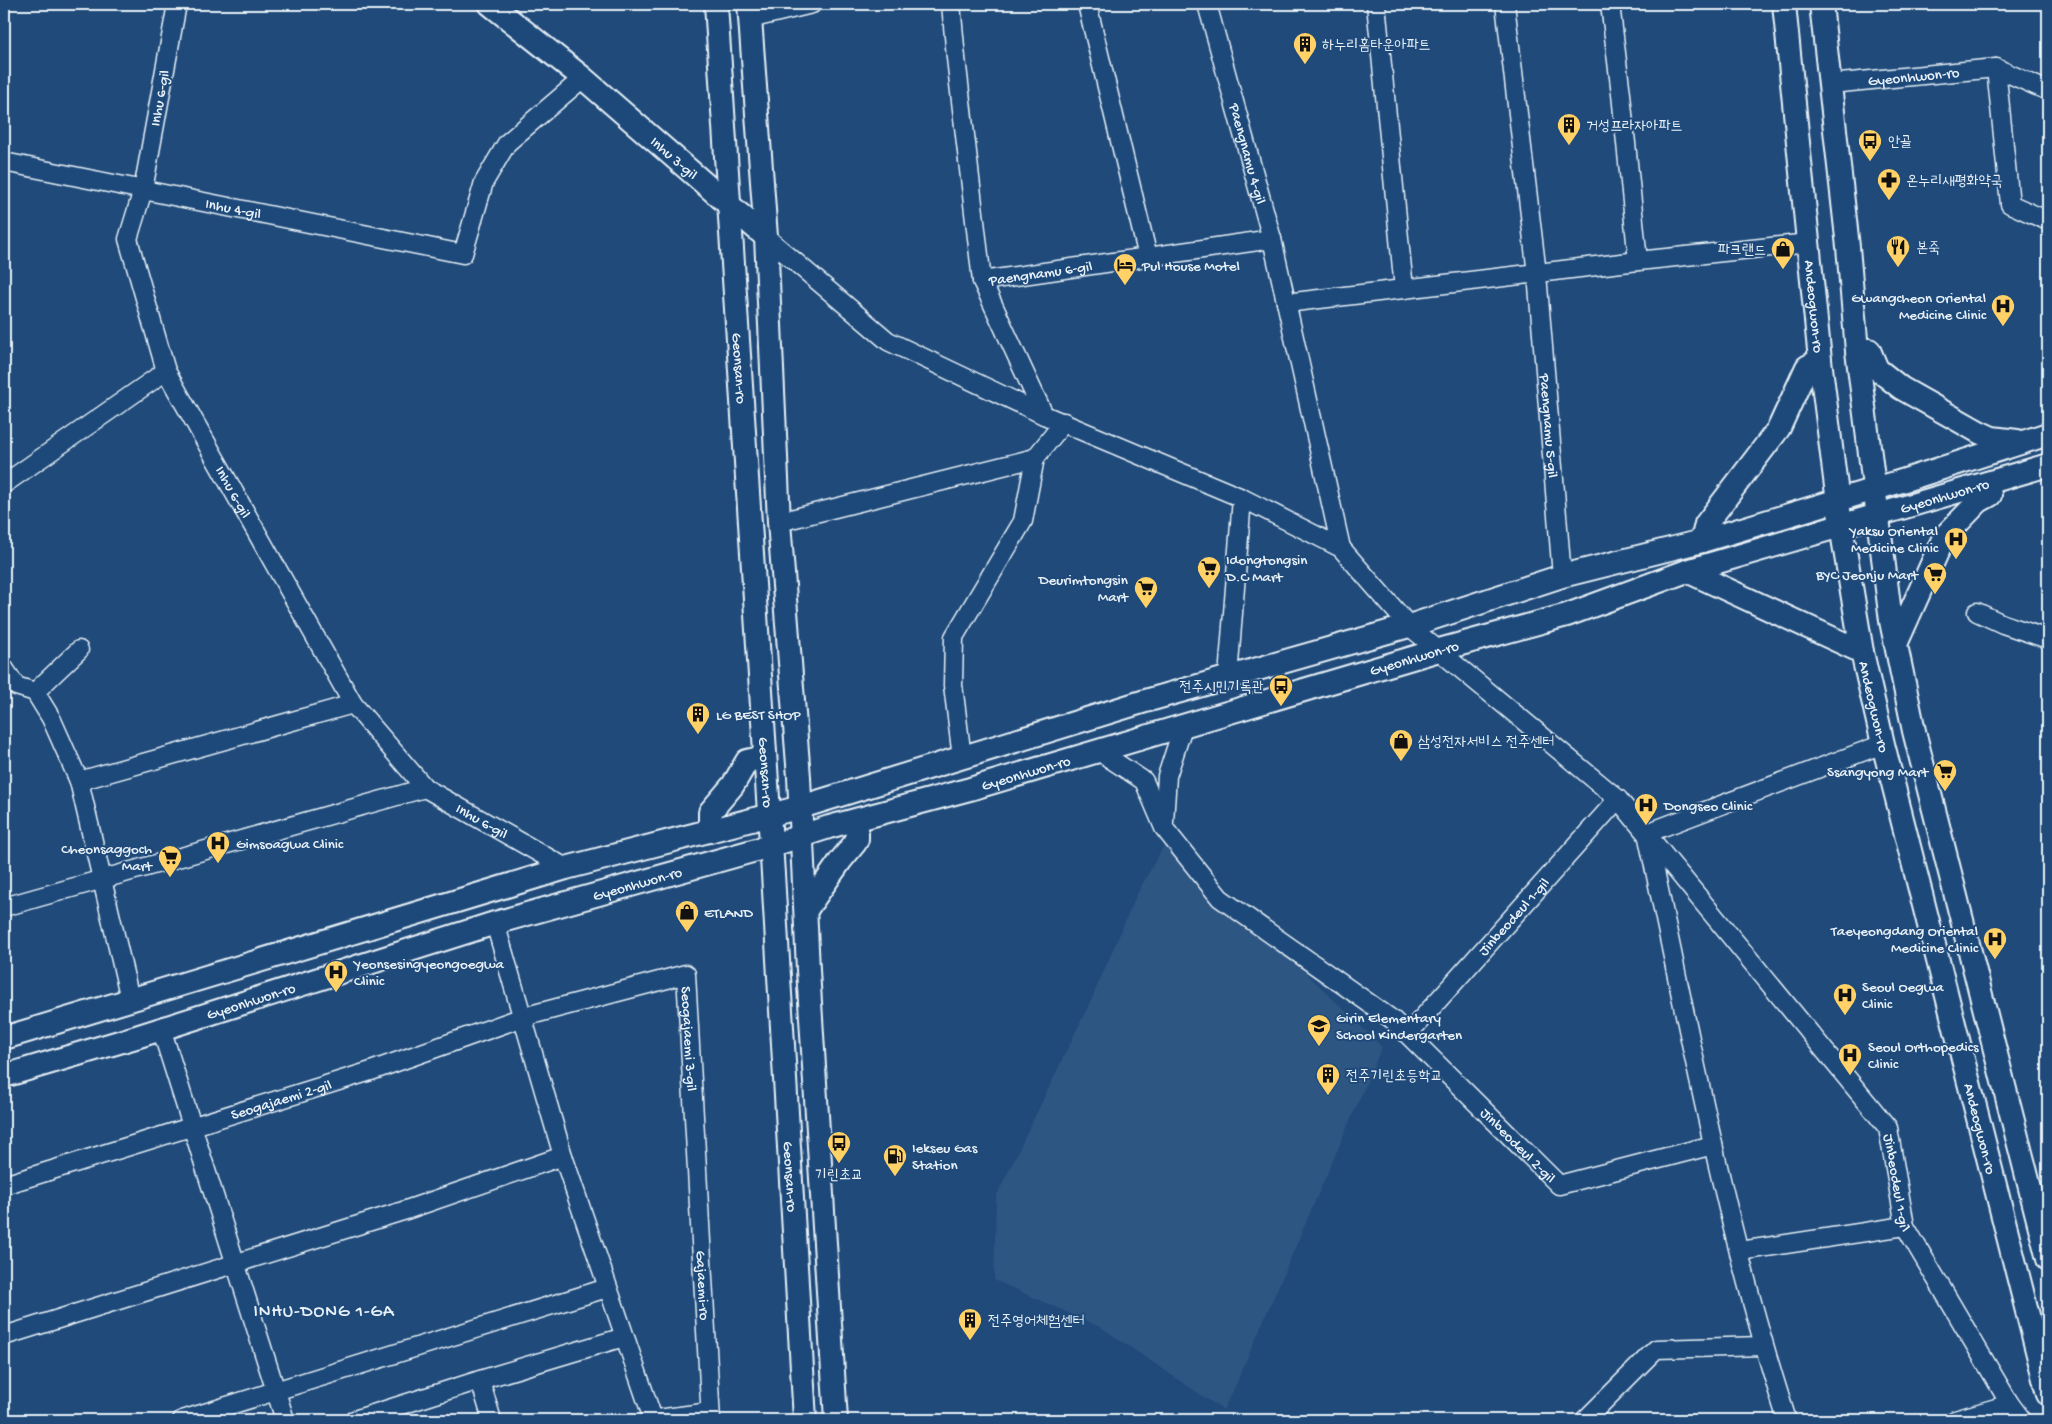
<svg xmlns="http://www.w3.org/2000/svg" width="2052" height="1424" font-family="'Gochi Hand','Poor Story',sans-serif">
  <rect width="100%" height="100%" fill="#1f4a7a"/>
  <filter id="ink" filterUnits="userSpaceOnUse"><feTurbulence type="fractalNoise" baseFrequency=".02" numOctaves="2"/><feDisplacementMap in="SourceGraphic" scale="10" xChannelSelector="R" yChannelSelector="G"/><feConvolveMatrix kernelMatrix="1 2 1 2 8 2 1 2 1" color-interpolation-filters="sRGB"/></filter>
  <g filter="url(#ink)">
    <!-- built -->
    <path fill="#2e5683" d="M1168,838L1382,1047L1233,1391L1223,1410L1102,1328L994,1280L996,1197L1092,998L1137,894Z"/>
    <g fill="none" stroke-linecap="round" stroke-linejoin="round">
      <!-- minor casing -->
      <g stroke="#e8f1f8" stroke-width="21">
        <g id="minor">
          <path id="s1" d="M177,4L143,190L128,239L166,371L353,704L425,788L566,868"/>
          <path d="M951,4L956,58L982,281L1044,415"/>
          <path d="M1087,4L1148,257"/>
          <path id="s2" d="M1207,4L1272,239L1341,548"/>
          <path d="M1376,4L1404,289"/>
          <path id="s3" d="M1505,4L1537,274L1562,576"/>
          <path d="M1610,4L1621,94L1638,261"/>
          <path d="M750,19L812,4"/>
          <path d="M1996,68L2010,204L2048,221"/>
          <path id="s4" d="M1830,84L1996,68L2048,91"/>
          <path id="s5" d="M4,162L463,254L484,182L507,143L583,78"/>
          <path id="s6" d="M766,237L888,341L1044,415L1242,498L1341,548L1409,626L1618,799L1888,1128L1905,1226L2010,1404L2022,1420"/>
          <path id="s7" d="M982,281L1272,239"/>
          <path d="M1286,303L1638,261L1809,243"/>
          <path d="M4,484L166,371"/>
          <path d="M779,522L1035,458L1064,422"/>
          <path d="M1977,612L2003,624L2048,639"/>
          <path d="M4,668L16,686L35,692L51,718L79,781L130,999"/>
          <path d="M1228,677L1242,498"/>
          <path d="M35,692L79,650"/>
          <path id="s8" d="M1100,752L1144,781L1164,828L1220,898L1393,1020L1559,1185L1713,1145"/>
          <path d="M962,758L953,685L954,637L1023,521L1035,458"/>
          <path d="M79,781L353,704"/>
          <path d="M1164,822L1167,776L1183,727"/>
          <path d="M4,907L425,788"/>
          <path d="M495,923L563,1156L653,1419"/>
          <path d="M161,1028L285,1420"/>
          <path id="s9" d="M1408,1034L1618,799"/>
          <path id="s10" d="M4,1185L371,1071L523,1017L686,974L711,1420"/>
          <path d="M1740,1251L1905,1226"/>
          <path d="M4,1336L403,1211L563,1156"/>
          <path d="M480,1380L492,1420"/>
          <path d="M182,1420L607,1288"/>
          <path d="M354,1420L480,1380L624,1337"/>
          <path d="M650,1420L710,1412"/>
          <path d="M1585,1420L1656,1349L1763,1346"/>
          <path d="M1787,1420C1725,1229 1689,1030 1647,833L1883,744"/>
          <path d="M1955,1420L2010,1404"/>
        </g>
      </g>
      <!-- tertiary casing -->
      <g stroke="#e8f1f8" stroke-width="26">
        <g id="tertiary">
          <path id="s11" d="M490,4L583,78L766,237"/>
          <path id="s12" d="M716,4L773,874L805,1420"/>
          <path d="M749,4L766,237L779,522L799,777L808,970L836,1420"/>
          <path id="s13" d="M1784,4L1820,360L1841,526L1862,652L1883,744L2048,1394"/>
          <path d="M1821,4L1848,247L1857,351L1891,621L1914,731L2048,1259"/>
          <path d="M1857,351L1869,350L1877,369L1901,388L1979,432L1992,438L2017,441"/>
          <path d="M1702,541L1706,524L1779,428L1807,367L1820,360"/>
          <path d="M1687,571L1862,652"/>
          <path d="M1896,644L1944,537L1979,501L1990,495L1988,483"/>
          <path d="M710,831V812L733,785L747,761L765,757"/>
          <path d="M806,910L841,860L855,843L857,839V821"/>
          <path d="M4,1038L566,868L801,807L1142,702L1409,626L1562,576L1702,541L1905,480L2048,434"/>
          <path id="s14" d="M4,1076L136,1037L495,923L770,846L829,827L970,789L1439,650L1567,615L1687,571L2048,465"/>
        </g>
      </g>
      <!-- minor -->
      <use href="#minor" stroke="#1f4a7a" stroke-width="18"/>
      <!-- tertiary -->
      <use href="#tertiary" stroke="#1f4a7a" stroke-width="22"/>
    </g>
  </g>
  <!-- icons -->
  <defs>
    <g id="building-pin" transform="scale(1.25)"><path d="M0 17L-7.5 6A9.5 9.5 0 1 1 7.5 6Z" fill="#ffd166" stroke="#1f4a7a"/><path d="M-4-6H4V6H1V3H-1V6H-4ZM-2.5-4.3h1.7v1.8h-1.7ZM.8-4.3h1.7v1.8H.8ZM-2.5-1h1.7V.8h-1.7ZM.8-1h1.7V.8H.8Z" fill="#111"/></g>
    <g id="bus-pin" transform="scale(1.25)"><path d="M0 17L-7.5 6A9.5 9.5 0 1 1 7.5 6Z" fill="#ffd166" stroke="#1f4a7a"/><path d="M-5-6H5V4H4V6H2V4H-2V6H-4V4H-5ZM-3.5-4V0h7V-4ZM-3.5 1.2v1.5H-2V1.2ZM2 1.2v1.5H3.5V1.2Z" fill="#111"/></g>
    <g id="pharmacy-pin" transform="scale(1.25)"><path d="M0 17L-7.5 6A9.5 9.5 0 1 1 7.5 6Z" fill="#ffd166" stroke="#1f4a7a"/><path d="M-2-6h4v4h4v4h-4v4h-4v-4h-4v-4h4Z" fill="#111"/></g>
    <g id="restaurant-pin" transform="scale(1.25)"><path d="M0 17L-7.5 6A9.5 9.5 0 1 1 7.5 6Z" fill="#ffd166" stroke="#1f4a7a"/><path d="M-5-6h1v4h1v-4h1v4h1v-4h1v5L-1.5 .5V6h-2V.5L-5-1ZM5-6V6H3V1.5H1.5Q1.5-4 5-6Z" fill="#111"/></g>
    <g id="shop-pin" transform="scale(1.25)"><path d="M0 17L-7.5 6A9.5 9.5 0 1 1 7.5 6Z" fill="#ffd166" stroke="#1f4a7a"/><path d="M-5-2.5h2.3a2.7 3.5 0 0 1 5.4 0H5L5.5 6h-11ZM-1.5-2.5h3a1.5 2.3 0 0 0-3 0Z" fill="#111"/></g>
    <g id="hotel-pin" transform="scale(1.25)"><path d="M0 17L-7.5 6A9.5 9.5 0 1 1 7.5 6Z" fill="#ffd166" stroke="#1f4a7a"/><path d="M-6-4.5h1.5V1H6V5H4.5V3h-9V5H-6ZM-4 0a1.8 1.8 0 1 1 3.6 0ZM.5 0V-2.5h3Q6-2.5 6 0Z" fill="#111"/></g>
    <g id="hospital-pin" transform="scale(1.25)"><path d="M0 17L-7.5 6A9.5 9.5 0 1 1 7.5 6Z" fill="#ffd166" stroke="#1f4a7a"/><path d="M-5-5h3v3.5h4V-5h3V5h-3V1.5h-4V5h-3Z" fill="#111"/></g>
    <g id="supermarket-pin" transform="scale(1.25)"><path d="M0 17L-7.5 6A9.5 9.5 0 1 1 7.5 6Z" fill="#ffd166" stroke="#1f4a7a"/><path d="M-6-5.5h2.5l.6 2H6L4.5 2H-2.5L-4.4-4H-6ZM-1.5 3.2a1.3 1.3 0 1 0 .1 0ZM3 3.2a1.3 1.3 0 1 0 .1 0Z" fill="#111"/></g>
    <g id="school-pin" transform="scale(1.25)"><path d="M0 17L-7.5 6A9.5 9.5 0 1 1 7.5 6Z" fill="#ffd166" stroke="#1f4a7a"/><path d="M0-5L7-2L0 1L-7-2ZM-4 1L0 2.5L4 1V4Q0 6-4 4Z" fill="#111"/></g>
    <g id="fuel-pin" transform="scale(1.25)"><path d="M0 17L-7.5 6A9.5 9.5 0 1 1 7.5 6Z" fill="#ffd166" stroke="#1f4a7a"/><path d="M-5.5-6h7V0h2V4h1.3V-2.5L3-4.5l.8-.8L6-3V5H2.5V1h-1V6h-7ZM-4.2-4.7v3.2H.2V-4.7Z" fill="#111"/></g>
  </defs>
  <g fill-rule="evenodd">
    <use href="#building-pin" x="1305" y="44"/>
    <use href="#building-pin" x="1569" y="125"/>
    <use href="#bus-pin" x="1870" y="141"/>
    <use href="#pharmacy-pin" x="1889" y="180"/>
    <use href="#restaurant-pin" x="1898" y="247"/>
    <use href="#shop-pin" x="1783" y="249"/>
    <use href="#hotel-pin" x="1125" y="265"/>
    <use href="#hospital-pin" x="2003" y="306"/>
    <use href="#hospital-pin" x="1956" y="539"/>
    <use href="#supermarket-pin" x="1209" y="568"/>
    <use href="#supermarket-pin" x="1935" y="574"/>
    <use href="#supermarket-pin" x="1146" y="588"/>
    <use href="#bus-pin" x="1281" y="686"/>
    <use href="#building-pin" x="698" y="714"/>
    <use href="#shop-pin" x="1401" y="741"/>
    <use href="#supermarket-pin" x="1945" y="771"/>
    <use href="#hospital-pin" x="1646" y="805"/>
    <use href="#hospital-pin" x="218" y="843"/>
    <use href="#supermarket-pin" x="170" y="857"/>
    <use href="#shop-pin" x="687" y="912"/>
    <use href="#hospital-pin" x="1995" y="939"/>
    <use href="#hospital-pin" x="336" y="972"/>
    <use href="#hospital-pin" x="1845" y="995"/>
    <use href="#school-pin" x="1319" y="1026"/>
    <use href="#hospital-pin" x="1850" y="1055"/>
    <use href="#building-pin" x="1328" y="1075"/>
    <use href="#bus-pin" x="839" y="1143"/>
    <use href="#fuel-pin" x="895" y="1156"/>
    <use href="#building-pin" x="970" y="1320"/>
  </g>
  <g text-anchor="middle" stroke-width="4" stroke-linejoin="round" paint-order="stroke">
    <!-- poi labels -->
    <g font-size="15" fill="#e8f1f8" stroke="#1f4a7a" text-anchor="start">
      <text x="1322" y="49">하누리홈타운아파트</text>
      <text x="1586" y="130">거성프라자아파트</text>
      <text x="1888" y="146">안골</text>
      <text x="1906" y="185">온누리새평화약국</text>
      <text x="1916" y="252">본죽</text>
      <text x="1766" y="254" text-anchor="end">파크랜드</text>
      <text x="1142" y="270">Pul House Motel</text>
      <text x="1986" y="302" text-anchor="end">Gwangcheon Oriental<tspan x="1986" dy="17">Medicine Clinic</tspan></text>
      <text x="1938" y="535" text-anchor="end">Yaksu Oriental<tspan x="1938" dy="17">Medicine Clinic</tspan></text>
      <text x="1226" y="564">Idongtongsin<tspan x="1226" dy="17">D.C Mart</tspan></text>
      <text x="1918" y="579" text-anchor="end">BYC Jeonju Mart</text>
      <text x="1128" y="584" text-anchor="end">Deurimtongsin<tspan x="1128" dy="17">Mart</tspan></text>
      <text x="1264" y="691" text-anchor="end">전주시민기록관</text>
      <text x="716" y="719">LG BEST SHOP</text>
      <text x="1418" y="746">삼성전자서비스 전주센터</text>
      <text x="1928" y="776" text-anchor="end">Ssangyong Mart</text>
      <text x="1664" y="810">Dongseo Clinic</text>
      <text x="236" y="848">Gimsoagwa Clinic</text>
      <text x="152" y="853" text-anchor="end">Cheonsaggoch<tspan x="152" dy="17">Mart</tspan></text>
      <text x="704" y="917">ETLAND</text>
      <text x="1978" y="935" text-anchor="end">Taeyeongdang Oriental<tspan x="1978" dy="17">Medicine Clinic</tspan></text>
      <text x="354" y="968">Yeonsesingyeongoegwa<tspan x="354" dy="17">Clinic</tspan></text>
      <text x="1862" y="991">Seoul Oegwa<tspan x="1862" dy="17">Clinic</tspan></text>
      <text x="1336" y="1022">Girin Elementary<tspan x="1336" dy="17">School Kindergarten</tspan></text>
      <text x="1868" y="1051">Seoul Orthopedics<tspan x="1868" dy="17">Clinic</tspan></text>
      <text x="1346" y="1080">전주기린초등학교</text>
      <text x="912" y="1152">Iekseu Gas<tspan x="912" dy="17">Station</tspan></text>
      <text x="839" y="1179" text-anchor="middle">기린초교</text>
      <text x="988" y="1325">전주영어체험센터</text>
    </g>
    <!-- street labels -->
    <g font-size="15" fill="#e8f1f8" stroke="#1f4a7a">
      <text dy="5" stroke="none"><textPath href="#s4" startOffset="84">Gyeonhwon-ro</textPath></text>
      <text transform="translate(159 98) rotate(-80)" y="5">Inhu 6-gil</text>
      <text dy="5" stroke="none"><textPath href="#s2" startOffset="155">Paengnamu 4-gil</textPath></text>
      <text dy="5" stroke="none"><textPath href="#s11" startOffset="240">Inhu 3-gil</textPath></text>
      <text dy="5" stroke="none"><textPath href="#s5" startOffset="234">Inhu 4-gil</textPath></text>
      <text dy="5" stroke="none"><textPath href="#s7" startOffset="59">Paengnamu 6-gil</textPath></text>
      <text dy="5" stroke="none"><textPath href="#s13" startOffset="304">Andeogwon-ro</textPath></text>
      <text dy="5" stroke="none"><textPath href="#s12" startOffset="365">Geonsan-ro</textPath></text>
      <text dy="5" stroke="none"><textPath href="#s3" startOffset="424">Paengnamu 5-gil</textPath></text>
      <text dy="5" stroke="none"><textPath href="#s1" startOffset="516">Inhu 6-gil</textPath></text>
      <text dy="5" stroke="none"><textPath href="#s14" startOffset="2026">Gyeonhwon-ro</textPath></text>
      <text dy="5" stroke="none"><textPath href="#s14" startOffset="1471">Gyeonhwon-ro</textPath></text>
      <text dy="5" stroke="none"><textPath href="#s13" startOffset="709">Andeogwon-ro</textPath></text>
      <text dy="5" stroke="none"><textPath href="#s12" startOffset="770">Geonsan-ro</textPath></text>
      <text dy="5" stroke="none"><textPath href="#s14" startOffset="1066">Gyeonhwon-ro</textPath></text>
      <text dy="5" stroke="none"><textPath href="#s1" startOffset="936">Inhu 6-gil</textPath></text>
      <text dy="5" stroke="none"><textPath href="#s14" startOffset="662">Gyeonhwon-ro</textPath></text>
      <text dy="5" stroke="none"><textPath href="#s9" startOffset="158">Jinbeodeul 1-gil</textPath></text>
      <text dy="5" stroke="none"><textPath href="#s14" startOffset="258">Gyeonhwon-ro</textPath></text>
      <text dy="5" stroke="none"><textPath href="#s10" startOffset="779">Seogajaemi 3-gil</textPath></text>
      <text dy="5" stroke="none"><textPath href="#s10" startOffset="290">Seogajaemi 2-gil</textPath></text>
      <text dy="5" stroke="none"><textPath href="#s13" startOffset="1144">Andeogwon-ro</textPath></text>
      <text dy="5" stroke="none"><textPath href="#s8" startOffset="582">Jinbeodeul 2-gil</textPath></text>
      <text dy="5" stroke="none"><textPath href="#s12" startOffset="1175">Geonsan-ro</textPath></text>
      <text dy="5" stroke="none"><textPath href="#s6" startOffset="1514">Jinbeodeul 1-gil</textPath></text>
      <text dy="5" stroke="none"><textPath href="#s10" startOffset="1026">Gajaemi-ro</textPath></text>
    </g>
    <!-- quarter labels -->
    <g font-size="18" letter-spacing="1" fill="#e8f1f8" stroke="#1f4a7a">
      <text x="324" y="1316">INHU-DONG 1-GA</text>
    </g>
  </g>
  <!-- margin -->
  <rect width="2052" height="1424" fill="none" stroke="#1f4a7a" stroke-width="20"/>
  <rect x="10" y="10" width="2032" height="1404" fill="none" stroke="#e8f1f8" stroke-width="2" filter="url(#ink)"/>
</svg>
